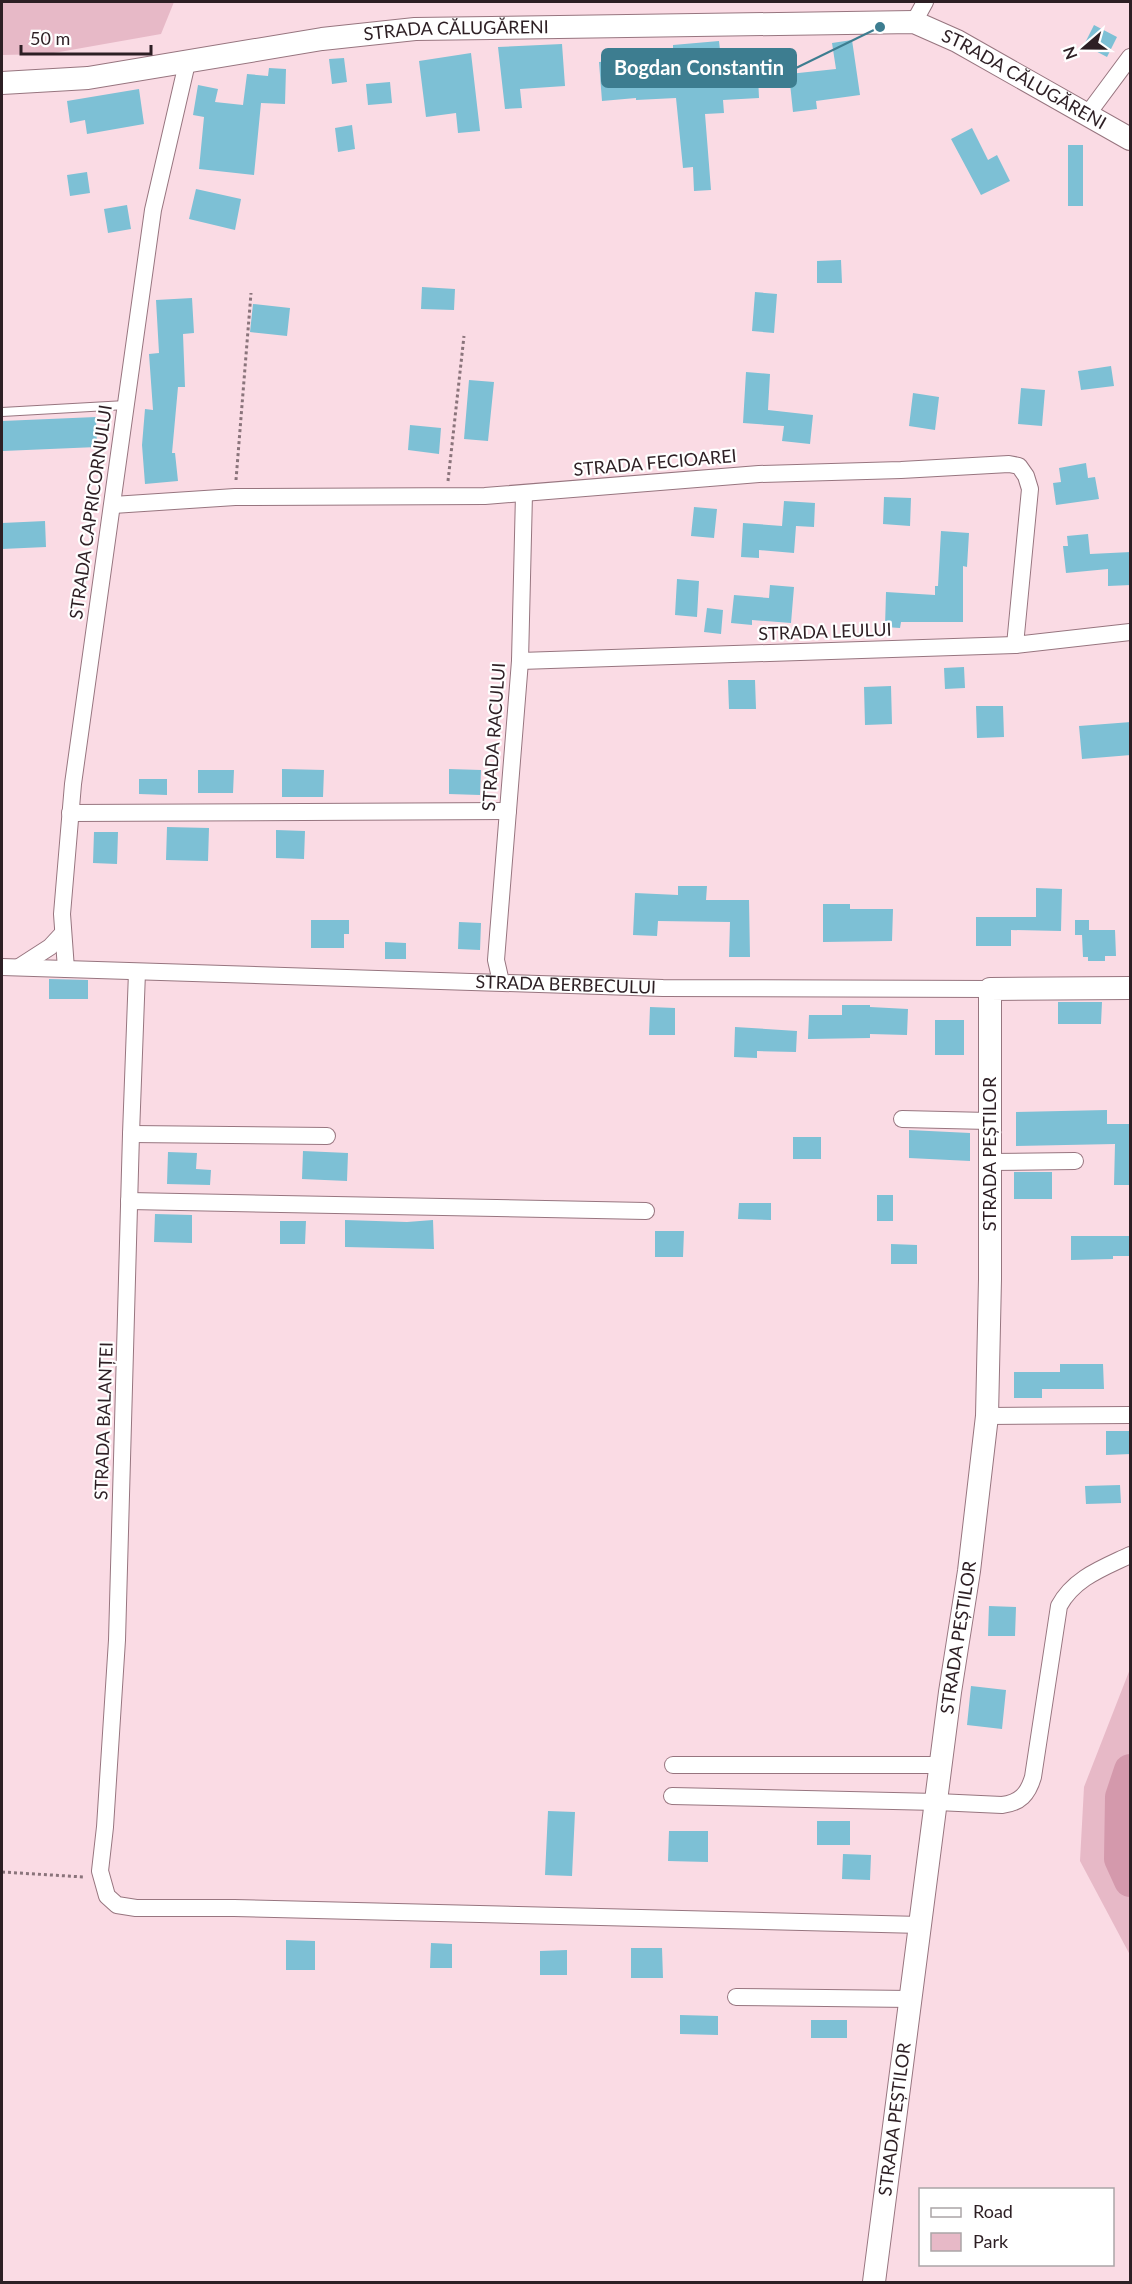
<svg xmlns="http://www.w3.org/2000/svg" width="1132" height="2284" font-family="Lato,sans-serif">
  <rect width="100%" height="100%" fill="#fadbe4"/>
  <!-- green -->
  <path fill="#e7b9c7" d="M2,2H174L161,34L48,54L2,55Z
    M1130,1669V1955L1080,1861L1084,1787Z"/>
  <g fill="none" stroke-linecap="round" stroke-linejoin="round">
    <!-- river -->
    <path stroke="#d499ac" stroke-width="32" d="M1130,1770L1121,1797L1120,1859L1130,1881"/>
  </g>
  <!-- building -->
  <path fill="#7dc0d5" d="M1094,25L1117,37L1107,57L1084,45Z
    M852,40L860,95L816,101L817,109L793,112L789,74L836,69L832,43Z
    M719,41L720,50L748,48L750,76H758L759,98L723,100L724,113L705,114L711,190L694,191L693,167L683,168L676,98L636,100V98L602,101L599,62L633,59L632,51L673,48V45Z
    M562,44L565,86L520,89L522,108L505,109L498,47Z
    M471,53L480,131L458,133L456,113L426,117L419,61Z
    M344,58L347,82L332,84L329,59Z
    M269,68L286,69L285,104L261,103L254,175L199,169L204,117L193,115L198,85L218,89L215,102L243,105L247,74L268,76Z
    M390,82L392,103L368,105L366,84Z
    M139,89L144,124L87,134L85,120L70,123L67,101Z
    M352,125L355,149L338,152L335,128Z
    M972,128L988,160L997,155L1010,181L981,195L951,139Z
    M1068,145H1083V206H1068Z
    M87,172L90,193L70,196L67,175Z
    M196,189L241,199L235,230L189,219Z
    M127,205L131,229L108,233L104,209Z
    M841,260L842,283H817V261Z
    M422,287L455,289L454,310L421,309Z
    M755,292L777,294L774,333L752,331Z
    M192,298L194,333L183,334L185,387H178L172,453H175L178,481L145,484L142,445L145,409L153,410L149,354L159,353L156,300Z
    M253,304L290,308L287,336L250,332Z
    M1111,366L1114,386L1081,390L1078,371Z
    M746,372L770,374L768,410L813,415L810,444L782,441L784,426L743,423Z
    M469,380L494,382L488,441L464,439Z
    M1021,388L1045,390L1042,426L1018,424Z
    M913,393L939,397L935,430L909,426Z
    M96,417L97,447L3,451L2,421Z
    M410,425L441,428L439,454L408,450Z
    M1086,463L1088,478L1095,477L1099,499L1056,505L1053,483L1061,482L1059,468Z
    M884,497L911,498L910,526L883,524Z
    M784,501L815,503L814,527L796,526L794,553L759,550V558L741,557L743,523L782,526Z
    M694,507L717,509L714,538L691,536Z
    M45,521L46,547L2,549V523Z
    M941,531L969,533L967,567L963,566V622H901L900,628L885,627L886,592L935,595V586H938Z
    M1088,534L1090,554L1131,552V585L1108,586V569L1066,573L1063,546H1068L1067,536Z
    M677,579L699,581L697,617L675,615Z
    M770,585L794,587L791,623L752,620V625L731,623L734,595L769,598Z
    M707,608L723,610L721,634L704,632Z
    M964,667L965,688L945,689L944,668Z
    M728,680H755L756,709H729Z
    M891,686L892,724L865,725L864,687Z
    M976,706H1003L1004,737L977,738Z
    M1131,722V755L1082,759L1079,726Z
    M282,769L324,770L323,797H282Z
    M449,769L481,770L480,795L449,794Z
    M198,770H234L233,793H198Z
    M139,779H167V795L139,794Z
    M167,827L209,828L208,861L166,860Z
    M276,830L305,831L304,859L276,858Z
    M94,832H118L117,864L93,863Z
    M678,886H707L706,900H749L750,957H729L730,922L658,921L657,936L633,935L635,893L678,895Z
    M1036,888L1062,889L1061,931L1011,930V946H976V917H1036Z
    M823,904H850V909H893L892,941L823,942Z
    M311,920H349V934H344V948H311Z
    M1075,920H1089V930H1115L1116,956H1105V961H1088V957H1083L1082,935H1075Z
    M459,922L481,923L480,950L458,949Z
    M385,942L406,943V959H385Z
    M49,979L88,980V999H49Z
    M1058,1002H1102L1101,1024H1058Z
    M842,1005H870V1007L908,1009L907,1035L870,1034V1038L808,1039L809,1015H842Z
    M650,1007L675,1008V1035H649Z
    M935,1020H964V1055H935Z
    M735,1027L797,1031L796,1052L757,1051V1058L734,1057Z
    M1107,1110V1124H1131V1185H1114L1115,1144L1016,1146V1112Z
    M909,1130L970,1133V1161L909,1158Z
    M793,1137H821V1159H793Z
    M303,1151L348,1153L347,1181L302,1179Z
    M168,1152L197,1153L196,1169L211,1170L210,1185L167,1184Z
    M1014,1172H1052V1199H1014Z
    M877,1195H893V1221H877Z
    M739,1203H771V1220L738,1219Z
    M155,1214L192,1215V1243L154,1242Z
    M345,1220L407,1222L433,1220L434,1249L345,1247Z
    M280,1221H306L305,1244H280Z
    M655,1231H684L683,1257H655Z
    M1071,1236H1131V1256H1113V1259L1071,1260Z
    M891,1244L917,1245V1264H891Z
    M1060,1364H1103L1104,1389H1042V1398H1014V1372H1060Z
    M1106,1431H1131V1454L1106,1455Z
    M1120,1485L1121,1503L1086,1504L1085,1486Z
    M989,1606L1016,1607L1015,1636H988Z
    M971,1686L1006,1690L1002,1729L967,1725Z
    M548,1811L575,1812L572,1876L545,1875Z
    M817,1821H850V1845H817Z
    M669,1831H708V1862L668,1861Z
    M843,1854L871,1855L870,1880L842,1879Z
    M286,1940L315,1941V1970H286Z
    M431,1943L452,1944V1968H430Z
    M631,1948H662L663,1978H631Z
    M567,1950V1975H540V1951Z
    M680,2015L718,2016V2035L680,2034Z
    M811,2020H847V2038H811Z"/>
  <g fill="none" stroke-linecap="round" stroke-linejoin="round">
    <!-- lane casing -->
    <g stroke="#97757f" stroke-width="10">
      <path id="lane" d="M2,412L126,405"/>
    </g>
    <!-- street casing -->
    <g stroke="#97757f" stroke-width="18">
      <g id="street">
        <path d="M914,22L925,2"/>
        <path d="M1087,115L1130,57"/>
        <path d="M113,505L235,497L485,496L759,474L901,470L1009,464L1019,466L1026,476L1030,489L1015,645"/>
        <path d="M520,661L1015,645L1130,632"/>
        <path d="M70,813L508,811"/>
        <path id="s1" d="M2,967L663,988L990,989"/>
        <path d="M19,967L50,947L63,933"/>
        <path d="M66,969L62,914L73,784L153,210L187,63"/>
        <path d="M137,972L131,1134L117,1640L105,1827L100,1871L107,1896L117,1905L136,1908H234L921,1925"/>
        <path d="M501,982L496,960L520,661L524,494"/>
        <path d="M902,1119L989,1121"/>
        <path d="M131,1134L327,1136"/>
        <path d="M990,1162L1075,1161"/>
        <path d="M129,1201L646,1211"/>
        <path d="M987,1416L1130,1415"/>
        <path d="M673,1765H941"/>
        <path d="M672,1796L937,1802L1002,1805C1020,1803 1028,1794 1033,1777L1059,1606C1074,1578 1103,1568 1130,1555"/>
        <path d="M736,1997L911,1999"/>
      </g>
    </g>
    <!-- secondary casing -->
    <g stroke="#97757f" stroke-width="24">
      <g id="secondary">
        <path id="s2" d="M2,83L88,78L322,39L415,29L914,22L957,41L1130,139"/>
        <path id="s3" d="M874,2282L950,1692L969,1571L987,1416L990,1279V989L1130,988"/>
      </g>
    </g>
    <!-- path -->
    <path stroke="#8a747b" stroke-width="3" stroke-dasharray="3 3" stroke-linecap="butt" d="M236,480L251,293
      M448,481L464,336
      M2,1872L84,1877"/>
    <!-- lane -->
    <use href="#lane" stroke="#fff" stroke-width="8"/>
    <!-- street -->
    <use href="#street" stroke="#fff" stroke-width="16"/>
    <!-- secondary -->
    <use href="#secondary" stroke="#fff" stroke-width="22"/>
  </g>
  <g text-anchor="middle" stroke-width="4.5" stroke-linejoin="round" paint-order="stroke">
    <!-- street labels -->
    <g font-size="18" fill="#2d1f24" stroke="#fff">
      <text dy="6" stroke="none"><textPath href="#s2" startOffset="458">STRADA CĂLUGĂRENI</textPath></text>
      <text dy="6" stroke="none"><textPath href="#s2" startOffset="1040">STRADA CĂLUGĂRENI</textPath></text>
      <text transform="translate(655 463) rotate(-5)" y="6">STRADA FECIOAREI</text>
      <text transform="translate(91 512) rotate(-82)" y="6">STRADA CAPRICORNULUI</text>
      <text transform="translate(825 632) rotate(-2)" y="6">STRADA LEULUI</text>
      <text transform="translate(494 737) rotate(-86)" y="6">STRADA RACULUI</text>
      <text dy="6" stroke="none"><textPath href="#s1" startOffset="564">STRADA BERBECULUI</textPath></text>
      <text transform="translate(990 1154) rotate(-90)" y="6">STRADA PEȘTILOR</text>
      <text transform="translate(104 1421) rotate(-88)" y="6">STRADA BALANȚEI</text>
      <text dy="6" stroke="none"><textPath href="#s3" startOffset="650">STRADA PEȘTILOR</textPath></text>
      <text dy="6" stroke="none"><textPath href="#s3" startOffset="164">STRADA PEȘTILOR</textPath></text>
    </g>
  </g>
  <!-- callouts -->
  <path fill="none" stroke="#3d7d90" stroke-width="2" d="M880 27L796 68"/>
  <circle fill="#3d7d90" stroke="#fff" stroke-width="2" cx="880" cy="27" r="6"/>
  <rect fill="#3d7d90" stroke="#3d7d90" stroke-width="2" x="602" y="49" width="194" height="38" rx="6"/>
  <g font-size="20" text-anchor="middle" font-weight="bold" fill="#fff">
    <text x="699" y="75">Bogdan Constantin</text>
  </g>
  <!-- border -->
  <rect width="1132" height="2284" fill="none" stroke="#2d1f24" stroke-width="6"/>
  <!-- legend -->
  <rect x="919" y="2188" width="195" height="78" fill="#ffffff" stroke="#aba5a7" stroke-width="1.5"/>
  <rect x="931" y="2208" width="30" height="9" fill="#ffffff" stroke="#aba5a7" stroke-width="1.5"/>
  <text x="973" y="2218" font-size="18" fill="#2d1f24">Road</text>
  <rect x="931" y="2233" width="30" height="18" fill="#e7b9c7" stroke="#aba5a7" stroke-width="1.5"/>
  <text x="973" y="2248" font-size="18" fill="#2d1f24">Park</text>
  <!-- north arrow -->
  <g transform="translate(1084 48) rotate(250)" stroke="#ffffff" stroke-width="4.5" paint-order="stroke">
  <path d="M0-4.5L10 22L0 15L-10 22Z" fill="#2d1f24"/>
  <text y="-9" font-size="16" font-weight="bold" text-anchor="middle" fill="#2d1f24">N</text>
  </g>
  <!-- scale -->
  <path d="M21 45v9h130v-9" fill="none" stroke="#2d1f24" stroke-width="3"/>
  <text x="30" y="45" font-size="18" fill="#2d1f24" stroke="#ffffff" stroke-width="4.5" paint-order="stroke">50 m</text>
</svg>
